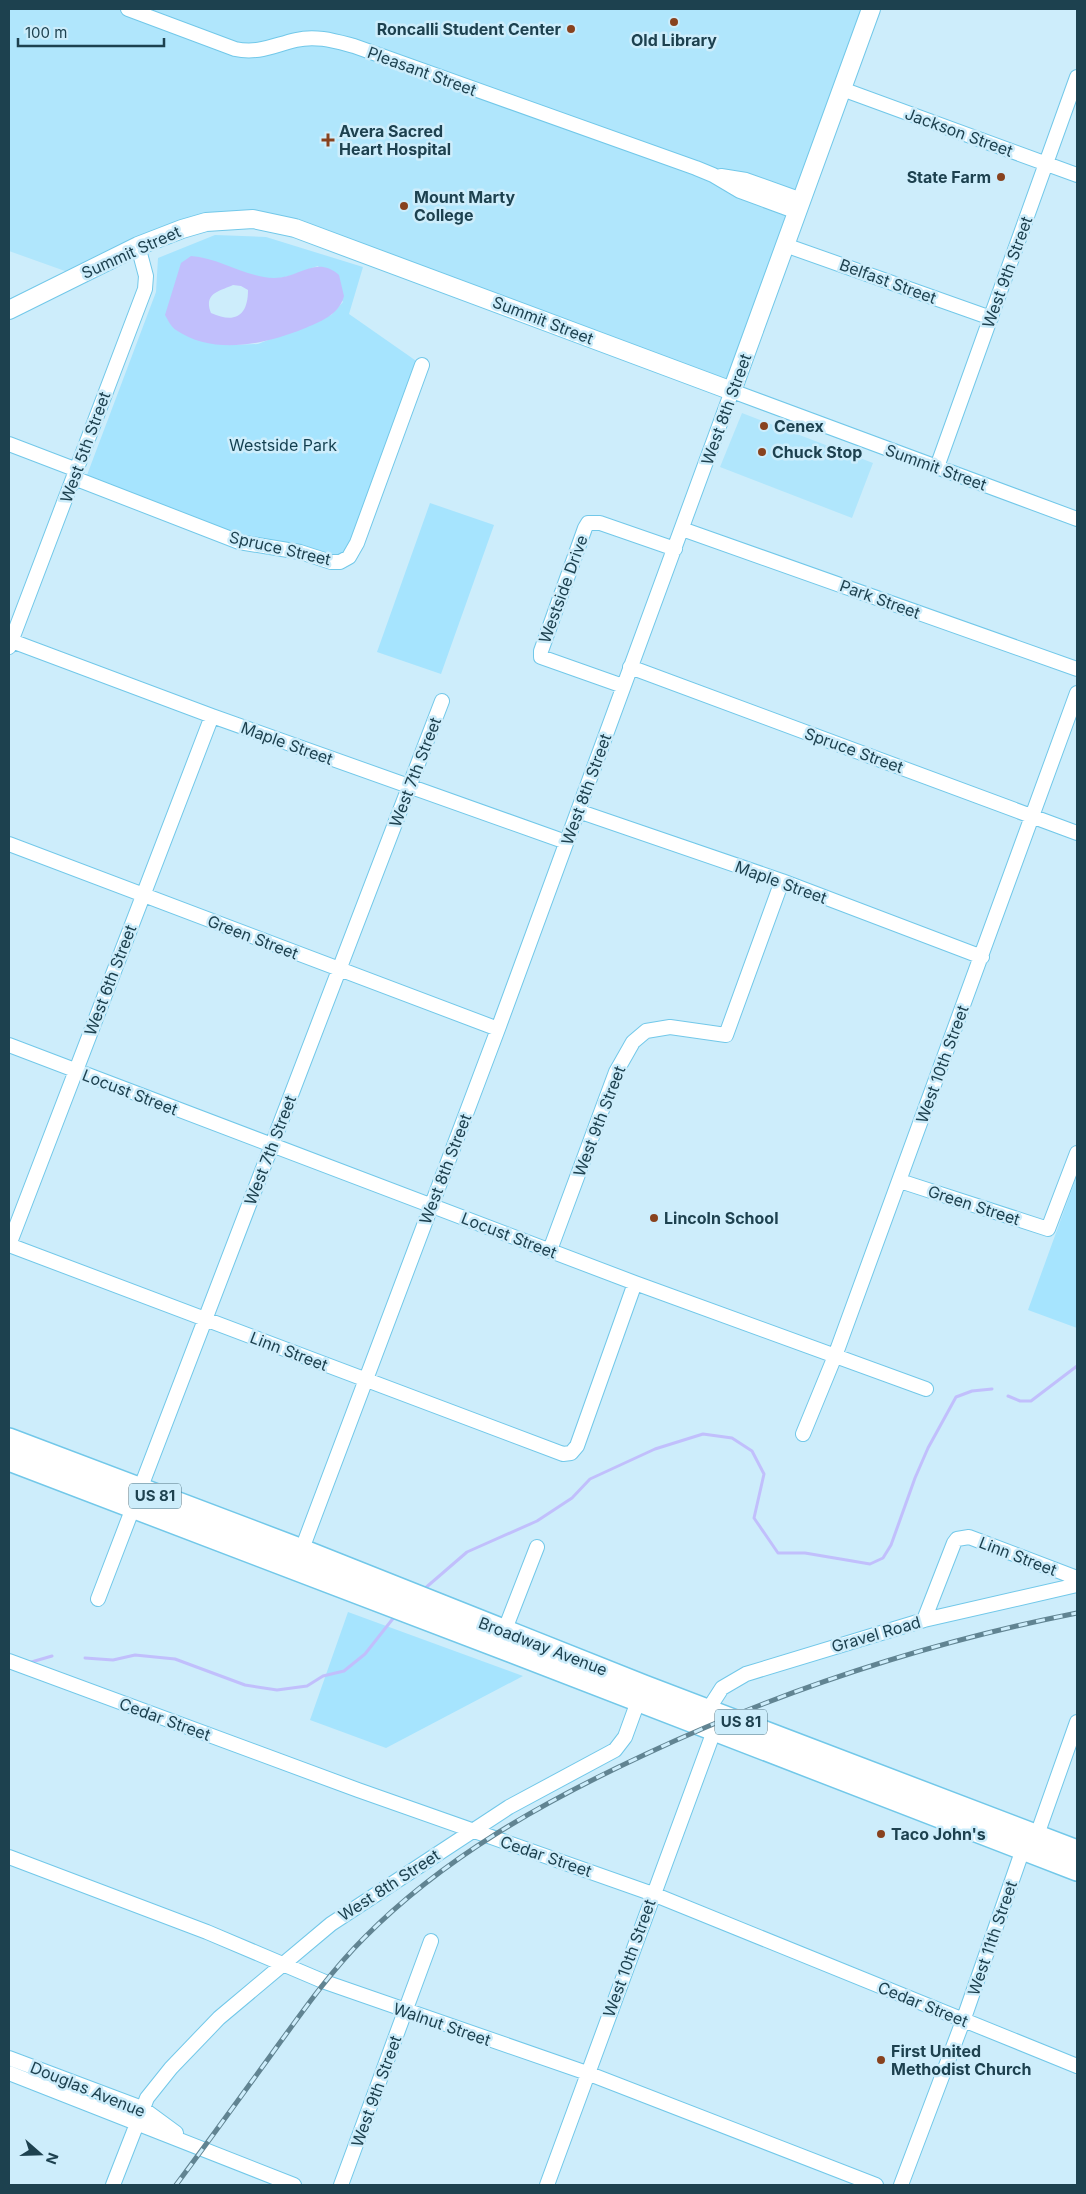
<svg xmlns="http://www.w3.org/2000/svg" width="1086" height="2194" font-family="Inter,sans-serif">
  <rect width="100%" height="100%" fill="#cdedfb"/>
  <!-- built -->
  <path fill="#b0e6fc" d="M9,9H871L732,391L295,228L228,220L79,276L9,251Z
    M742,413L873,463L852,518L720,467Z"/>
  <!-- green -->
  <path fill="#a6e4fe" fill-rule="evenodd" d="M215,235L266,237L363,267L349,314L422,365L357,543L331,562L239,542L87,475L156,292L158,258ZM199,257C223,265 254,281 280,278C293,276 305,270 318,266L343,302L331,315L258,344L231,345L193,338Z
    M430,503L494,525L441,674L377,652Z
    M1077,1175V1328L1028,1310Z
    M348,1612L523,1676L386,1748L310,1720Z"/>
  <!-- water -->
  <path fill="#c1bffc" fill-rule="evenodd" d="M191,256C220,258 245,277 274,278C300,278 316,255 339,275L344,296C339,315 320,322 303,329C265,344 214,356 176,330C171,327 168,320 165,315L181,263ZM233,285L241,286L248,290C248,316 235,324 211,313C203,293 220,291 233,285Z"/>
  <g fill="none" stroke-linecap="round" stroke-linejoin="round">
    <!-- stream -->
    <path stroke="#c1bffc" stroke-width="3" d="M1008,1396L1020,1401H1031L1077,1366
      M423,1590L467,1552L537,1521L572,1498L590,1479L655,1449L703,1434L732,1438L752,1451L764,1474L754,1518L778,1553H805L870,1564L883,1558L891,1545L915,1478L928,1448L956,1397L972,1391L992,1389
      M85,1658L113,1660L135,1655L175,1659L245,1685L277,1690L307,1686L323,1676L344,1671L365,1654L395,1616
      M28,1663L52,1656"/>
    <!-- minor casing -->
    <g stroke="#72c8e9" stroke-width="16">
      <path id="minor" d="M128,9L235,49C259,54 274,45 296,40C316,35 335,41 354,46L696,168L713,175L740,191L797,212
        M842,89L1077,175
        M721,176L746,180L802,200
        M785,245L991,318
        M9,444L77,470
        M937,467L1077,77
        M74,478L239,542L300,552L331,562H340L349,557L357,543L422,365
        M682,529L1077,669
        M9,640L212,716L566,842
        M9,647L145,289L146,276L138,246
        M630,667L1077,833
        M623,686L541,657V651L585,528L588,523H600L675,549
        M578,811L782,881L982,957
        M9,844L498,1029
        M9,1045L635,1283L926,1389
        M900,1181L1048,1229L1077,1153
        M9,1245L563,1454L571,1453L577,1446L635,1283
        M9,1245L212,716
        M550,1250L616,1072L633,1042L646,1031L670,1027L726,1035L782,881
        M803,1434L835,1356L1077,693
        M299,1557L498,1029L732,391L1077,519
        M98,1599L442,701
        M924,1620L954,1543L957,1539L969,1537L1077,1578
        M502,1637L537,1547
        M9,1661L358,1790L653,1894L1077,2066
        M704,1716L722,1688L746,1674L924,1620L1077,1585
        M9,1857L207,1932L325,1982L587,2073L876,2185
        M9,2058L142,2108L176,2133
        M9,2073L294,2185
        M113,2185L147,2098L171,2068L219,2018L331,1924L509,1807L615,1750L625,1737L641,1693
        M341,2185L431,1941
        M547,2185L714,1731
        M901,2185L963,2021L1023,1849L1037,1835L1077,1722"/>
    </g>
    <!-- major casing -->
    <g stroke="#72c8e9" stroke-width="20">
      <path id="major" d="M9,310L138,246L182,229L206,222L253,219L295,228L732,391L871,9"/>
    </g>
    <!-- highway casing -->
    <g stroke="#72c8e9" stroke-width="24">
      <path id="highway" d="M9,1439L302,1550L644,1686L1077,1851
        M9,1460C366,1595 721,1732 1077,1870"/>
    </g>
    <!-- minor -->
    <use href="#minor" stroke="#fff" stroke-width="14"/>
    <!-- major -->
    <use href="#major" stroke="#fff" stroke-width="18"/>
    <!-- highway -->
    <use href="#highway" stroke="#fff" stroke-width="21"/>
    <!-- rail casing -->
    <g stroke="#618492" stroke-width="5">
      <path id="rail" d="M176,2185C208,2142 239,2099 271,2055C300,2015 329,1973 364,1938C444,1857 543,1802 646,1754C785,1689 926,1643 1077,1613"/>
    </g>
    <!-- rail -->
    <use href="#rail" stroke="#cdedfb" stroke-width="3" stroke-dasharray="9" stroke-linecap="butt"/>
  </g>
  <!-- markers -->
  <g fill="#88421e" stroke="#cdedfb" stroke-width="2">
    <circle cx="674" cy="22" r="5"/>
    <circle cx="571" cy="29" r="5"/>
    <path d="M325.5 132.5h5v5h5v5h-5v5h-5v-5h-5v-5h5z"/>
    <circle cx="1001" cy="177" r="5"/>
    <circle cx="404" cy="206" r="5"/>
    <circle cx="764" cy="426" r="5"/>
    <circle cx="762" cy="452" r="5"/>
    <circle cx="654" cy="1218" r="5"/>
    <circle cx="881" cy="1834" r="5"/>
    <circle cx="881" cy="2060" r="5"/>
  </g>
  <g text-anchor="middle" stroke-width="5" stroke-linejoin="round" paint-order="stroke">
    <!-- shield labels -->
    <g fill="#cdedfb" stroke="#527583" stroke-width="1">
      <rect x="129" y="1483.5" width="52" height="25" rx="4"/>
      <rect x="715" y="1709.5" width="52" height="25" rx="4"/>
    </g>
    <g font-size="15" font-weight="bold" fill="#1d414f">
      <text x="155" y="1501">US 81</text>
      <text x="741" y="1727">US 81</text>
    </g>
    <!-- poi labels -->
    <g font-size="16" font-weight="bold" fill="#1d414f" stroke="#cdedfb" text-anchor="start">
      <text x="561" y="35" text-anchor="end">Roncalli Student Center</text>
      <text x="674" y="46" text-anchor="middle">Old Library</text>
      <text x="339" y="137">Avera Sacred<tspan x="339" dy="18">Heart Hospital</tspan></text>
      <text x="991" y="183" text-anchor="end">State Farm</text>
      <text x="414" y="203">Mount Marty<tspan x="414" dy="18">College</tspan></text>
      <text x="774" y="432">Cenex</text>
      <text x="772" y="458">Chuck Stop</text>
      <text x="664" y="1224">Lincoln School</text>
      <text x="891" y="1840">Taco John's</text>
      <text x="891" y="2057">First United<tspan x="891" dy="18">Methodist Church</tspan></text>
    </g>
    <!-- street labels -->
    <g font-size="16" fill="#1d414f" stroke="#cdedfb">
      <text transform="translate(422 71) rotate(20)" y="6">Pleasant Street</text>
      <text transform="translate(959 132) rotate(20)" y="6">Jackson Street</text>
      <text transform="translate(131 252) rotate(-24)" y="6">Summit Street</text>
      <text transform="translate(1007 272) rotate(-70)" y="6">West 9th Street</text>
      <text transform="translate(888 281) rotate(20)" y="6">Belfast Street</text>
      <text transform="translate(543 320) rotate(21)" y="6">Summit Street</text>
      <text transform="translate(726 409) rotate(-70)" y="6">West 8th Street</text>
      <text transform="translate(85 447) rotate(-70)" y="6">West 5th Street</text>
      <text transform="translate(936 467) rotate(20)" y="6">Summit Street</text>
      <text transform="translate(280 548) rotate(13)" y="6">Spruce Street</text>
      <text transform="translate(563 589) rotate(-70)" y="6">Westside Drive</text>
      <text transform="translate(880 599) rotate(20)" y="6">Park Street</text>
      <text transform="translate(287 743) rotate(20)" y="6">Maple Street</text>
      <text transform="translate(854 750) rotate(20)" y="6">Spruce Street</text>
      <text transform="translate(415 772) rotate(-69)" y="6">West 7th Street</text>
      <text transform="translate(586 789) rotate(-70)" y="6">West 8th Street</text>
      <text transform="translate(781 882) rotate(20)" y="6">Maple Street</text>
      <text transform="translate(253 937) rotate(21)" y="6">Green Street</text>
      <text transform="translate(110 980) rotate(-69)" y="6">West 6th Street</text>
      <text transform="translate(942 1064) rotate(-70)" y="6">West 10th Street</text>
      <text transform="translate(130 1092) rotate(21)" y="6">Locust Street</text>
      <text transform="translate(599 1121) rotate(-69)" y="6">West 9th Street</text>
      <text transform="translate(270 1150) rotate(-69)" y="6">West 7th Street</text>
      <text transform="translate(445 1169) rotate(-69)" y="6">West 8th Street</text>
      <text transform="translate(974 1205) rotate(18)" y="6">Green Street</text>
      <text transform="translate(509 1235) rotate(21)" y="6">Locust Street</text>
      <text transform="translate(289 1351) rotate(21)" y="6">Linn Street</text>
      <text transform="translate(1018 1556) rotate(21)" y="6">Linn Street</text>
      <text transform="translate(876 1634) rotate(-16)" y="6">Gravel Road</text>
      <text transform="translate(543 1646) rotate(21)" y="6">Broadway Avenue</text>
      <text transform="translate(165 1719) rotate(20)" y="6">Cedar Street</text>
      <text transform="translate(546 1856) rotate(19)" y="6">Cedar Street</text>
      <text transform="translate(389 1885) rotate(-33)" y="6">West 8th Street</text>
      <text transform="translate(992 1938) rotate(-71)" y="6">West 11th Street</text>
      <text transform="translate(629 1958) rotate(-70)" y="6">West 10th Street</text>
      <text transform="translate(923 2004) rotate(22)" y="6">Cedar Street</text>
      <text transform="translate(442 2024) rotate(19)" y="6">Walnut Street</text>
      <text transform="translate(88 2089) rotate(22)" y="6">Douglas Avenue</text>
      <text transform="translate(376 2091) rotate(-70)" y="6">West 9th Street</text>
    </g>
    <!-- park labels -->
    <g font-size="16" fill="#133f4f" stroke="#cdedfb">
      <text x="283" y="451">Westside Park</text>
    </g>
  </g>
  <!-- border -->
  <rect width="1086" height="2194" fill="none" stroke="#1d414f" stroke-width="20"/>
  <!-- north arrow -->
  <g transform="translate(40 2154) rotate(110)" stroke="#cdedfb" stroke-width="4" paint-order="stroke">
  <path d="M0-4L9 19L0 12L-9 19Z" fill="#1d414f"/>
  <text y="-8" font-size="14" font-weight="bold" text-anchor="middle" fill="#1d414f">N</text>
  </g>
  <!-- scale -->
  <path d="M18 38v8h146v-8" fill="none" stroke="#1d414f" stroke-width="2.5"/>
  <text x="25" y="38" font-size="15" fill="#1d414f" stroke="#cdedfb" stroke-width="4" paint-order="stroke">100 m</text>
</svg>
